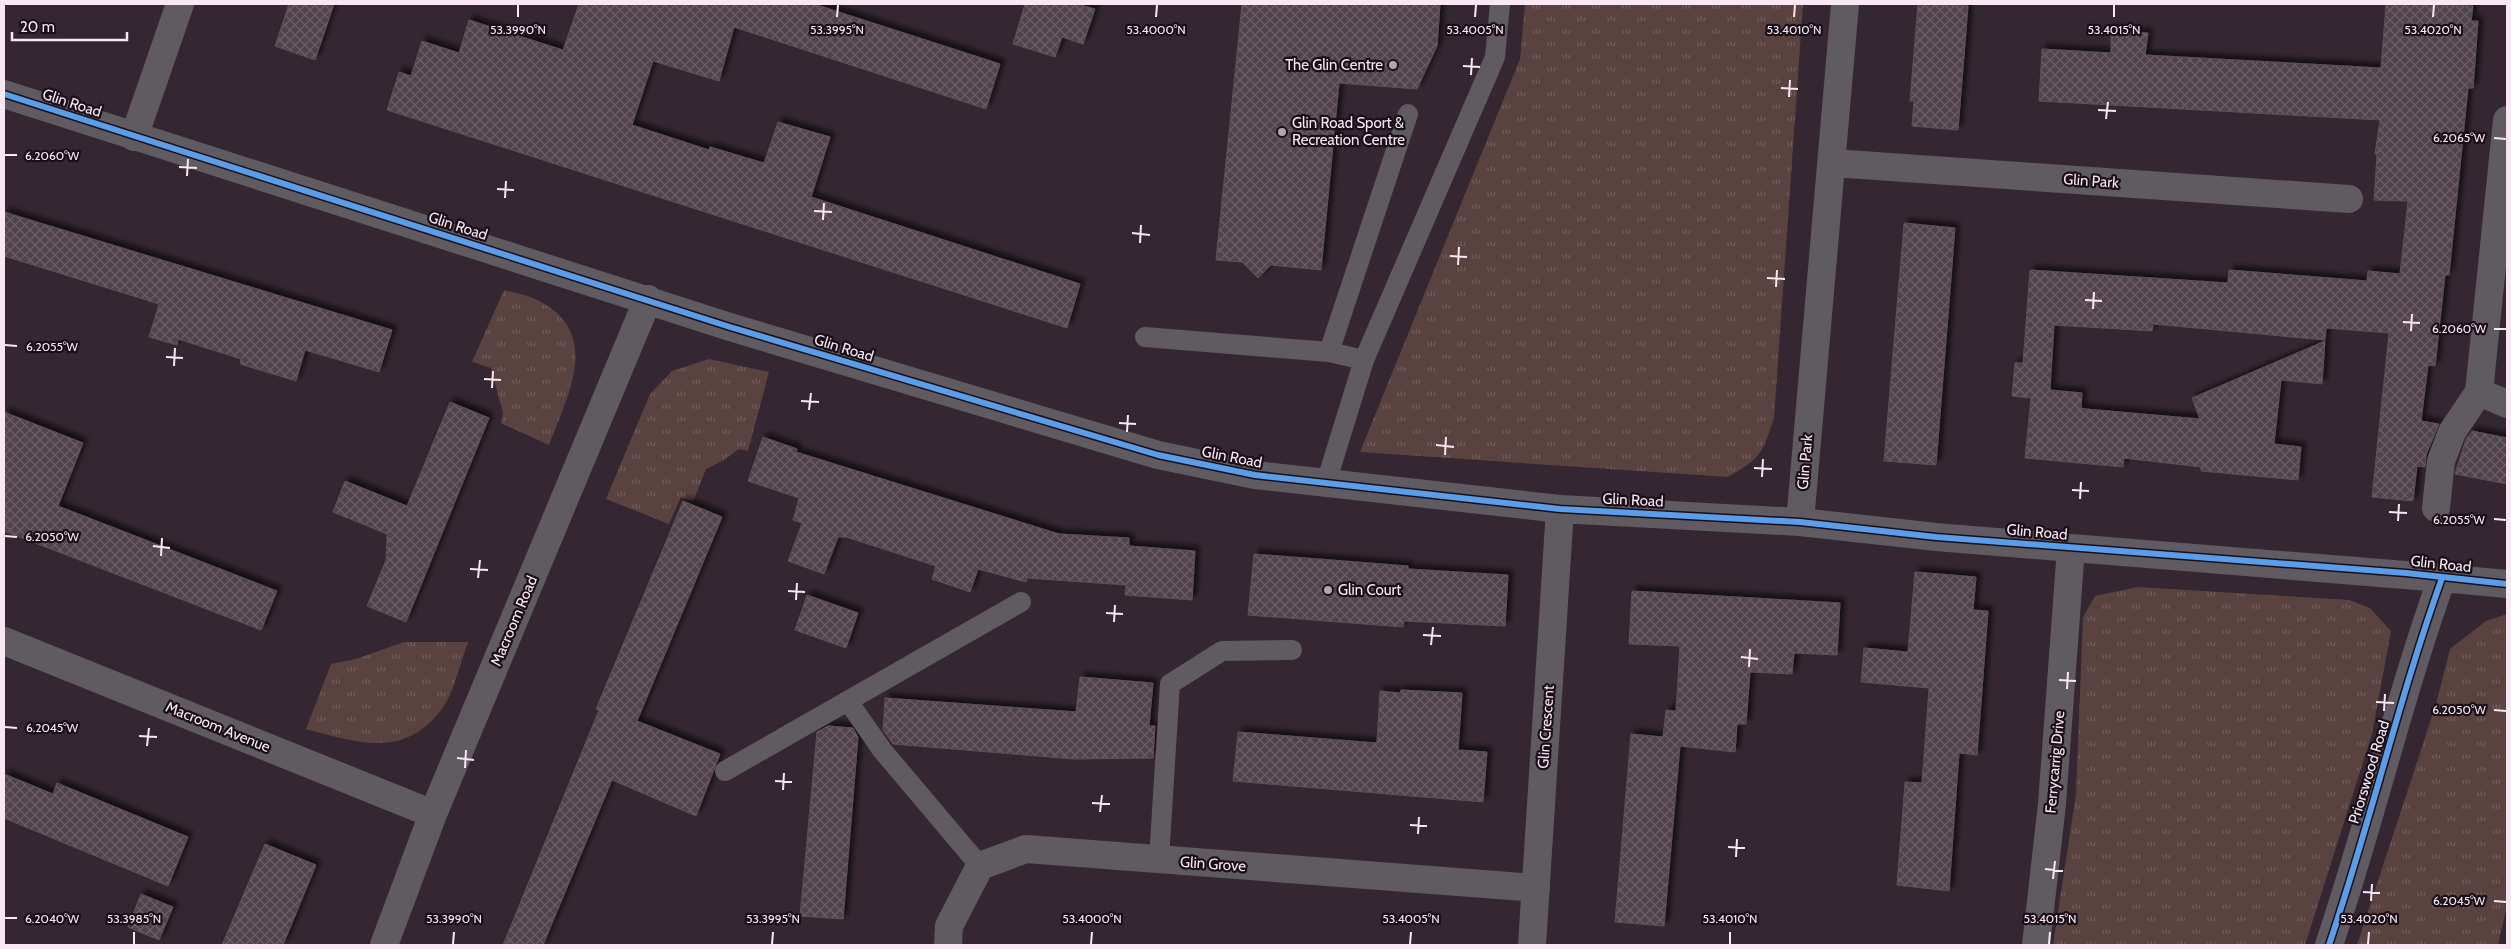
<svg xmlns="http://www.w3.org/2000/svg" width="2511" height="949" font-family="Cabin,sans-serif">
  <defs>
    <pattern id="grass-tufts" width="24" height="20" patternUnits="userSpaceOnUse" patternTransform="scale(1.25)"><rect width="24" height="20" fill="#5a4241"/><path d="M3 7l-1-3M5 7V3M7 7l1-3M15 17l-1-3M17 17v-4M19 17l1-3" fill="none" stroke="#725d5d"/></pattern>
    <pattern id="building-cross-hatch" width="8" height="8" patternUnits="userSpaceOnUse" patternTransform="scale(1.25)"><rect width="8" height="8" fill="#51434b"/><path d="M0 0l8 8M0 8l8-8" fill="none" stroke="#6b5e66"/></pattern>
    <filter id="shadow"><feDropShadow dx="4.5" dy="-4.5" stdDeviation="2.5" flood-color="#0009"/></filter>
  </defs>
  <rect width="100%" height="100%" fill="#342731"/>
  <!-- grass -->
  <path fill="url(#grass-tufts)" d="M1525,4H1803L1774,418C1762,454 1761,458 1728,477L1360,452L1520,59Z
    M504,290C514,293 527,295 537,300C603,332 568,395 549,445L501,423L503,413L491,368L472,362Z
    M709,359L769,372L748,451L739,449L724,460L706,469L693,502L681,497L669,524L606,499L650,394L672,371Z
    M2138,587L2349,600L2370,608L2391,631L2372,734L2305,945H2053L2076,794L2083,617L2095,596Z
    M2507,614V905L2498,945H2357L2436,704L2450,649L2486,621Z
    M404,642H468C462,659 453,693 444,706C406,760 359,743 306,729L331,664L356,659Z"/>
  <!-- building -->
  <path fill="url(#building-cross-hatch)" stroke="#5d5056" filter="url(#shadow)" d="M289,4H334L315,60L275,46Z
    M579,4H814L1000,64L986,109L734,27L719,81L653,61L632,125L709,150L710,147L764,163L778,122L830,137L811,197L1080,284L1067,328L387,110L399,72L411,76L422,41L459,53L469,20L563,50Z
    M1025,4H1077L1095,9L1083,44L1062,37L1055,57L1013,44Z
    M1242,4H1440L1437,46L1417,89L1339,83L1321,270L1271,265L1258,278L1242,262L1216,260Z
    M1918,4L1968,6L1958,130L1912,126L1914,101H1910Z
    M2386,4L2473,6L2471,21H2478L2473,88H2468L2449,275H2445L2435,366L2428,365L2421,421L2439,424L2426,455L2425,467L2417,466L2413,501L2372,497L2389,333L2326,328L2325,340L2153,324L2152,331L2054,325L2050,390L2082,393L2081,408L2086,409L2200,419L2192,398L2325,341L2322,384L2281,380L2274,444L2301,447L2298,480L2201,471V467L2124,458L2123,467L2025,458L2031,398L2012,396L2015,363H2023L2030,270L2228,283L2229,270L2367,281L2368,271L2400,274L2408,201L2374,200L2377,154H2375L2380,120L2039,101L2042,49L2111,53V31L2148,33L2145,55L2381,68Z
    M4,212L392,330L379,372L305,350L296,381L240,364L241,359L178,339L177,345L149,337L159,304L4,256Z
    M1904,223L1955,228L1936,465L1884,461Z
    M450,402L489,418L406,622L367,606L386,560L387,534L333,512L345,481L407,506Z
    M4,412L83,443L58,506L277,591L261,630L4,531Z
    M2472,431L2507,438V484L2455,474L2466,439Z
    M763,437L797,449L796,452L1059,534L1129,538V546L1195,551L1192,600L1125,595L1126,585L1027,578L1026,582L978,569L970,592L932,579L936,566L846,537H838L824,574L788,561L802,523L793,520L799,498L748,481Z
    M683,501L722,517L637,721L720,754L696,816L612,780L543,945H503L599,710L596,709Z
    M1254,554L1408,566V569L1508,575L1505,626L1404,621L1403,627L1248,615Z
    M1915,572L1976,577L1973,610L1988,611L1977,755L1959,753L1949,891L1897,885L1905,782L1922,783L1929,688L1861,682L1864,648L1908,652Z
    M1632,591L1840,603L1837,655L1794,653L1792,674L1750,672L1746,724H1737L1735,752L1680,746L1664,926L1615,922L1631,734L1663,737L1666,710L1676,711L1680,646L1629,644Z
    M807,595L858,613L846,648L795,630Z
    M1080,677L1153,683L1149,726H1155L1153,758L1073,759L893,744L883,730L885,698L1076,712Z
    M1401,690L1462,693L1458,750L1487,752L1483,802L1233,781L1238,732L1377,743L1380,691L1400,693Z
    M828,726L853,728L858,737L843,919L800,916L817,732Z
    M4,774L53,794L57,783L188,837L168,886L4,818Z
    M265,844L316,865L283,945H222Z
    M141,894L173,907L159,940L128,927Z"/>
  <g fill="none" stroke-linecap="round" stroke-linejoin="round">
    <!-- service -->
    <path stroke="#605a61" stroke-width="20" d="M1145,337L1329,352L1364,360
      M1329,352L1408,114
      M1326,483L1364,360L1495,57L1500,4
      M848,701L882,750L980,866
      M725,771L1021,602
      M1159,859L1170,684L1222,651L1292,650"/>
    <!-- minor -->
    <path stroke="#605a61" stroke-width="28" d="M4,94L730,327L1158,455L1255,475L1560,509L1800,522L1936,537L2442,578
      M134,137L180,4
      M1833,163L2349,199
      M2479,392L2507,404
      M2436,508L2441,461L2452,432L2479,392L2507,120
      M1800,522L1845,4
      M4,641L433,814
      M384,945L433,814L648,299
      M948,945L949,926L980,866L1026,849L1536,888
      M1532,945L1560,509
      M2036,945L2052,804L2071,548"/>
    <!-- tertiary -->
    <path stroke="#605a61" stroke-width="28" d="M2329,945C2370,824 2399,698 2442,578L2507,584"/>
    <!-- cycleway casing -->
    <g stroke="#1a0f18" stroke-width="9">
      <path id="cycleway" d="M4,94L730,327L1158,455L1255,475L1560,509L1800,522L1936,537L2406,573L2507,584
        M2329,945C2370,824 2399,698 2442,578"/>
    </g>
    <!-- cycleway -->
    <use href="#cycleway" stroke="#5a9eea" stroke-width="6"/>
  </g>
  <!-- ticks -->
  <path fill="none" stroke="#f9e8f4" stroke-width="2" d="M518,17V5M837,17L838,5M1156,17L1157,5M1475,17L1476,5M1794,17L1795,5M2114,17V5M2433,17L2434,5M1463,66L1480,67M1471,75L1472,58M1781,88L1798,89M1789,97L1790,80M2098,110L2116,111M2106,119L2108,102M2494,138L2506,139M5,155H17M179,167L197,168M187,176L188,159M497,189L514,190M505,198L506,181M814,211L832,212M823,220L824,203M1132,233L1150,235M1140,243L1141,225M1450,256L1467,257M1458,265L1459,247M1767,278L1785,279M1776,287L1777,270M2085,300L2102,301M2093,309L2094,292M2403,322L2420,323M2494,329H2506M2411,331L2412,314M5,345L17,346M166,357L183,358M174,366L175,348M484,379L501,380M492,388L493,371M801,401L819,402M809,410L811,393M1119,423L1136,424M1127,432L1128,415M1436,445L1454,447M1445,455L1446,437M1754,468L1772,469M1762,477L1763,459M2072,490L2089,491M2080,499L2081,482M2389,512L2407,513M2494,519L2506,520M2398,521L2399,504M5,536L17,537M153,546L170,548M161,556L162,538M470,569L488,570M478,578L480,560M788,591L805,592M796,600L797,583M1106,613L1123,614M1114,622L1115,605M1423,635L1441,636M1431,645L1433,627M1741,657L1758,659M1749,667L1750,649M2059,680L2076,681M2067,689L2068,672M2376,702L2394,703M2494,710L2506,711M2384,711L2385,694M5,727L17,728M139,736L157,737M147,746L149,728M457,758L474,760M465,768L466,750M775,781L792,782M783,790L784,773M1092,803L1110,804M1100,812L1102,795M1410,825L1427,826M1418,834L1419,817M1728,847L1745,848M1736,857L1737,839M2045,869L2063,871M2053,879L2055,861M2363,892L2380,893M2371,901L2372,884M2494,901L2506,902M5,918H17M134,944V932M453,944L454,932M772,944L773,932M1091,944L1092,932M1410,944L1411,932M1730,944V932M2049,944L2050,932M2368,944L2369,932"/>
  <!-- markers -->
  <g fill="#b4a4b0" stroke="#1a0f18" stroke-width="2">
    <circle cx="1393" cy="65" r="5"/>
    <circle cx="1282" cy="132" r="5"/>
    <circle cx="1328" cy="590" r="5"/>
  </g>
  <g text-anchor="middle" stroke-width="4.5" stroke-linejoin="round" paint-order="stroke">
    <!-- poi labels -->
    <g font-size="15" fill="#f9e8f4" stroke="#1a0f18" text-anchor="start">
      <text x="1383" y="70" text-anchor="end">The Glin Centre</text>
      <text x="1292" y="128">Glin Road Sport &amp;<tspan x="1292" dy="17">Recreation Centre</tspan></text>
      <text x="1338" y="595">Glin Court</text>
    </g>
    <!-- street labels -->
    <g font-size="15" fill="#f9e8f4" stroke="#1a0f18">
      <text transform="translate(72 103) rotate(18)" y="5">Glin Road</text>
      <text transform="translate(2091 181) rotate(4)" y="5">Glin Park</text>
      <text transform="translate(458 226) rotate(18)" y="5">Glin Road</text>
      <text transform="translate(844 348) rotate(17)" y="5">Glin Road</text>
      <text transform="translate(1232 457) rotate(11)" y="5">Glin Road</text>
      <text transform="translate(1805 462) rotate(-85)" y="5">Glin Park</text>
      <text transform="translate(1633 500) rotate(3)" y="5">Glin Road</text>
      <text transform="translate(2037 532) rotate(5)" y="5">Glin Road</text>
      <text transform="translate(2441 564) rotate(6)" y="5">Glin Road</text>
      <text transform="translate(514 621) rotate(-67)" y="5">Macroom Road</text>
      <text transform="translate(218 727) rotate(22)" y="5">Macroom Avenue</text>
      <text transform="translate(1546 727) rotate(-86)" y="5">Glin Crescent</text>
      <text transform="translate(2055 762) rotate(-85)" y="5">Ferrycarrig Drive</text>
      <text transform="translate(2369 772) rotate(-73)" y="5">Priorswood Road</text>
      <text transform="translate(1213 864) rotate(4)" y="5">Glin Grove</text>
    </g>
  </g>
  <g font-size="12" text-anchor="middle" fill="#f9e8f4" stroke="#1a0f18" stroke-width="4.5" stroke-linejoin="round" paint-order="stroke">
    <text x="518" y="34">53.3990°N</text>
    <text x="837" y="34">53.3995°N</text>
    <text x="1156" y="34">53.4000°N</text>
    <text x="1475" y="34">53.4005°N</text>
    <text x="1794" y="34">53.4010°N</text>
    <text x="2114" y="34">53.4015°N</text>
    <text x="2433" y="34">53.4020°N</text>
    <text x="2459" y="142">6.2065°W</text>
    <text x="52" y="160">6.2060°W</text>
    <text x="2459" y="333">6.2060°W</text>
    <text x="52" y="351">6.2055°W</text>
    <text x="2459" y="524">6.2055°W</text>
    <text x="52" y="541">6.2050°W</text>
    <text x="2459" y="714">6.2050°W</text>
    <text x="52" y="732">6.2045°W</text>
    <text x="2459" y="905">6.2045°W</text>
    <text x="52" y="923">6.2040°W</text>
    <text x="134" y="923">53.3985°N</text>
    <text x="454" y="923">53.3990°N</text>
    <text x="773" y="923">53.3995°N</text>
    <text x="1092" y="923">53.4000°N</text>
    <text x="1411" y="923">53.4005°N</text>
    <text x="1730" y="923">53.4010°N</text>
    <text x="2050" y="923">53.4015°N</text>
    <text x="2369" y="923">53.4020°N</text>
  </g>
  <!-- border -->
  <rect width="2511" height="949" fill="none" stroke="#f9e8f4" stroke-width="10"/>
  <!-- scale -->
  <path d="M12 32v8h115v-8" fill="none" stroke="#f9e8f4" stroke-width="2.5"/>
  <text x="20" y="32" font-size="15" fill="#f9e8f4" stroke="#1a0f18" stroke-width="4" paint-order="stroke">20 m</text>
</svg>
